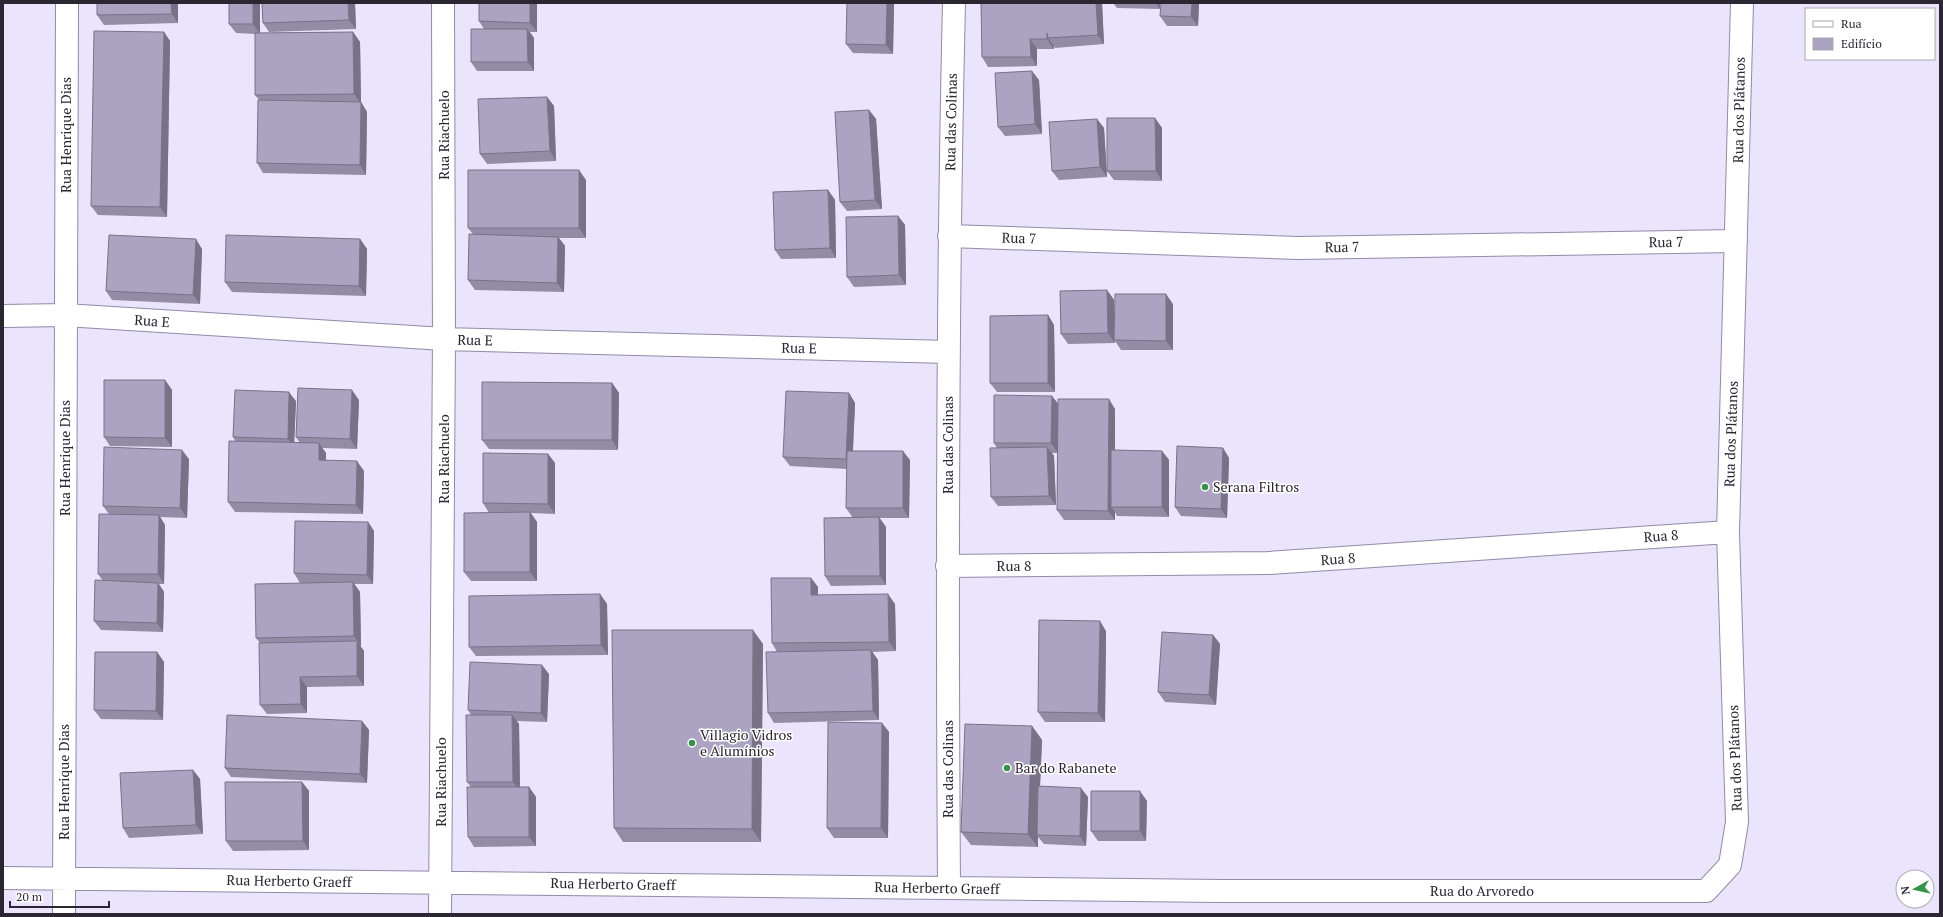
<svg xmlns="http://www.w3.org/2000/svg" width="1943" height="917" font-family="'PT Serif',serif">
  <rect width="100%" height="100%" fill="#eae4fd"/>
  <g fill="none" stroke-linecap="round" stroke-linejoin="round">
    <!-- minor casing -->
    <g stroke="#928aa7" stroke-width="24">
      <path id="minor" d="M949,236L1298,248L1736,241
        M3,316L65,315L444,339L949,352
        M947,566L1268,563L1728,532
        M3,878L1222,891H1706L1730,865L1737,822L1728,532L1742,3
        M949,888C947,593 947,298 954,3
        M64,914L67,3
        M440,914L444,339L443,3"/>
    </g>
    <!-- minor -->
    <use href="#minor" stroke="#fff" stroke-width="22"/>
  </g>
  <!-- wall -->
  <path fill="#938ca6" d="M97,3H178V23L104,25L97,15Z
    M260,3V33L353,32L360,42L361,102L367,112L366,175L263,173L257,163L259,100L255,95V34L236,33L229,24Z
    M262,3H355L356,29L269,32L263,23Z
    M537,3V32H530L534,38V71H477L471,62L484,29L479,21Z
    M847,3H893L894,4L893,54L853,53L846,44Z
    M981,3H1102L1104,44L1055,48L1054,46V49H1037V66L988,67L982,57Z
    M1113,3H1160V9L1117,8Z
    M1199,3L1198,26H1167L1160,16Z
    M164,32L170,41L167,217L98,215L91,206Z
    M1039,80L1042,134L1005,136L998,127Z
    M547,97L554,106L556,161L487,164L480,154Z
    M869,110L876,119L882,209L847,211L840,202Z
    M1155,118L1162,128V181L1114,180L1107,171Z
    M1097,119L1104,128L1107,177L1059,180L1052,171Z
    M586,180V238H559L565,246L564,292L475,290L468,280L473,234L468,228Z
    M828,190L835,200L836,258L781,259L775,250Z
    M898,216L905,225L906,285L854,287L847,277Z
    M360,239L367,249L366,296L232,292L225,282Z
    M202,249L200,304L112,300L106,291Z
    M1107,290L1114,300V323L1173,304V350H1121L1115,341V343L1068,344L1061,334Z
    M1048,315L1054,325L1055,392H997L990,383Z
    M165,380L172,390V447L110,446L104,437Z
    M612,383L619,393L618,450L489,449L482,440Z
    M849,393L855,403L853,451L910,460L909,518H879L886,527V585L831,586L825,576L853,518L846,508L847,469L790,466L783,457Z
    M1052,396L1058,404L1115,409V450L1162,451L1169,460V517L1117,516L1115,512V520H1064L1057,510V453H1052L1054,456L1056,505L998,506L991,497L997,448L994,443Z
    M359,400L357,449L322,448L326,453V460L364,471L363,514L235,512L228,502L236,442L233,437L296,401L294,443H300L296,437Z
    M1223,448L1229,458L1227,518L1181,516L1175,507Z
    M548,454L555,463V514L531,513L537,522V581H471L464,572L489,513L483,503Z
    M189,459L187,518L160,517L165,525L164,584H159L164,592L163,632L101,630L94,621L103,581L98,574L109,514L103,506Z
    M368,522L374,531L373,584H354L360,592L361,646H360L364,651V686L307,687V713L267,714L260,705V643L256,638L312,583H300L294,573Z
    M811,578L818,587V595L895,604L896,651L872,652L878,660L879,720L774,723L768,713L777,652L772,643Z
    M600,594L607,604L608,655L476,656L469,647Z
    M1106,631L1105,722H1045L1038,712Z
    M1213,635L1220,644L1216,705L1165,702L1158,692Z
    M763,644L761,842H623L614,828Z
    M157,652L164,662L163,720L101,719L94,710Z
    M549,674L547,722L517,721L519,724L520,787H529L536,797V846L474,847L468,837L471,787L467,782L471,715L468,710Z
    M362,721L369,730L367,783L231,777L225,768Z
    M882,723L889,732L888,838H834L827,828Z
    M1032,726L1042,740L1040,786L1088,797L1086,846L1044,844L1038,837V847L971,845L961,832Z
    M193,770L200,779L203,834L129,838L123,828Z
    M302,782L309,791V850L233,851L226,841Z
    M1147,801L1146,841H1098L1091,831Z"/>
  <!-- shaded-wall -->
  <path fill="#787287" d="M171,3H178V23L172,14Z
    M253,3H260V34L253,24Z
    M348,3H355L356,29L349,20Z
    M530,3H537V32L530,23Z
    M887,3H893L894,4L893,54L886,45Z
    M1096,3H1102L1104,44L1098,35Z
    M1156,3H1160V9Z
    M1192,3H1199L1198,26L1191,17Z
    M527,29L534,38V71L528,62Z
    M164,32L170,41L167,217L160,207Z
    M353,32L360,42L361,102L367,112L366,175L360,165L361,104L354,94Z
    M1047,33L1048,38L1054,46V49L1047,39Z
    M1030,39L1037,49V66L1031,57Z
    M1032,71L1039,80L1042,134L1035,124Z
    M547,97L554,106L556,161L550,151Z
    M869,110L876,119L882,209L875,200Z
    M1155,118L1162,128V181L1156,171Z
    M1097,119L1104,128L1107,177L1100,167Z
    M579,170L586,180V238L579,228Z
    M828,190L835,200L836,258L830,248Z
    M898,216L905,225L906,285L899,275Z
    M558,237L565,246L564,292L557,283Z
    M196,239L202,249L200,304L193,295Z
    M360,239L367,249L366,296L359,286Z
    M1107,290L1114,300L1115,340H1114L1115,343L1108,333Z
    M1166,294L1173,304V350L1166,341Z
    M1048,315L1054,325L1055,392L1048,383Z
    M165,380L172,390V447L165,438Z
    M612,383L619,393L618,450L612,440Z
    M352,390L359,400L357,449L350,439Z
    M289,392L296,401L294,448L288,439Z
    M849,393L855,403L852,469L846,459Z
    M1052,396L1059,405L1058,453L1051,443Z
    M1109,399L1115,409V507H1111L1115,512V520L1108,511Z
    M319,443L326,453L325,470L319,460Z
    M1047,447L1054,456L1056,505L1049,496Z
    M1223,448L1229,458L1227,518L1221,509Z
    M182,450L189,459L187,518L180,508Z
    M903,451L910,460L909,518L903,508Z
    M1162,451L1169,460V517L1162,507Z
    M548,454L555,463V514L548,504Z
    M357,461L364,471L363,514L356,505Z
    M530,512L537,522V581L530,572Z
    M159,515L165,525L164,584L158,574Z
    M879,517L886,527V585L880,576Z
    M368,522L374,531L373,584L367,575Z
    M811,578L818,587V605L811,595Z
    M353,582L360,592L361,646L354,636Z
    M158,583L164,592L163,632L157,623Z
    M600,594L607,604L608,655L601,645Z
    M888,594L895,604L896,651L889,642Z
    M1100,621L1106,631L1105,722L1098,713Z
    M753,630L763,644L761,842L752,829Z
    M1213,635L1220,644L1216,705L1209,695Z
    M357,641L364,651V686L357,676Z
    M871,650L878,660L879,720L873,711Z
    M157,652L164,662L163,720L156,711Z
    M542,665L549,674L547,722L541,713Z
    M300,677L307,687V713L301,704Z
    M512,715L519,724L520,791L513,782Z
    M362,721L369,730L367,783L360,774Z
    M882,723L889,732L888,838L881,828Z
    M1032,726L1042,740L1038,835H1037L1038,837V847L1028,834Z
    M193,770L200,779L203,834L196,825Z
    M302,782L309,791V850L303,841Z
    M529,787L536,797V846L529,837Z
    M1081,788L1088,797L1086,846L1080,836Z
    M1140,791L1147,801L1146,841L1140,831Z"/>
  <!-- building -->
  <path fill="#aba3c1" stroke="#787287" d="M97,3H171L172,14L97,15Z
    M229,3H253V24H229Z
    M262,3H348L349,20L263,23Z
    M479,3H530V23L479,21Z
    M847,3H887L886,45L846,44Z
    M981,3H1096L1098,35L1048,38L1047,33V39H1030L1031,57H982Z
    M1161,3H1192L1191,17L1160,16Z
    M471,29H527L528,62H471Z
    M94,31L164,32L160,207L91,206Z
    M353,32L354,94L255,95V33Z
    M1032,71L1035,124L998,127L995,73Z
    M547,97L550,151L480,154L478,99Z
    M258,100L361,102L360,165L257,163Z
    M869,110L875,200L840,202L835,112Z
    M1107,118H1155L1156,171H1107Z
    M1097,119L1100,167L1052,171L1049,122Z
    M468,170H579V228H468Z
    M828,190L830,248L775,250L773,192Z
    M898,216L899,275L847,277L846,217Z
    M469,234L558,237L557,283L468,280Z
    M109,235L196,239L193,295L106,291Z
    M226,235L360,239L359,286L225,282Z
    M1107,290L1108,333L1061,334L1060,291Z
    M1115,294H1166V341L1114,340Z
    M1048,315V383H990V316Z
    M104,380H165V438L104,437Z
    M482,382L612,383V440H482Z
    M298,388L352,390L350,439L296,437Z
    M235,390L289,392L288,439L233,437Z
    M786,391L849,393L846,459L783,457Z
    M994,395L1052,396L1051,443H994Z
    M1058,399H1109L1108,511L1057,510Z
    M229,441L319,443V460L357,461L356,505L228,502Z
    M1177,446L1223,448L1221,509L1175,507Z
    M104,447L182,450L180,508L103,506Z
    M1047,447L1049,496L991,497L990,448Z
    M1111,450L1162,451V507H1111Z
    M847,451H903V508H846Z
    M483,453L548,454V504L483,503Z
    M530,512V572H464V513Z
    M99,514L159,515L158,574H98Z
    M879,517L880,576H825L824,518Z
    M295,521L368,522L367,575L294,573Z
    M771,578H811V595L888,594L889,642L772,643Z
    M95,580L158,583L157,623L94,621Z
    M353,582L354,636L256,638L255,584Z
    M600,594L601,645L469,647V596Z
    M1039,620L1100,621L1098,713L1038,712Z
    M612,630H753L752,829L614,828Z
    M1162,632L1213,635L1209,695L1158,692Z
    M357,641V676L300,677L301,704L260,705L259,643Z
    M871,650L873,711L768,713L766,652Z
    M95,652H157L156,711L94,710Z
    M470,662L542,665L541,713L468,710Z
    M227,715L362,721L360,774L225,768Z
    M466,715H512L513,782H467Z
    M828,722L882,723L881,828H827Z
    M965,724L1032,726L1028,834L961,832Z
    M193,770L196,825L123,828L120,773Z
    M225,782H302L303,841H226Z
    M1038,786L1081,788L1080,836L1037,835Z
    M467,787H529V837H468Z
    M1091,791H1140V831H1091Z"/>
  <!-- markers -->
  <g fill="#339448" stroke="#fff" stroke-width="1.5">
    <circle cx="1205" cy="487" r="4"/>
    <circle cx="692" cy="743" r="4"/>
    <circle cx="1007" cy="768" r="4"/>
  </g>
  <g text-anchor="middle" stroke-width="3" stroke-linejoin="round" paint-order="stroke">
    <!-- street labels -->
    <g font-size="14" fill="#2a2733" stroke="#fff">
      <text transform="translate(1739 110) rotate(-89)" y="5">Rua dos Plátanos</text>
      <text transform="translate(951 122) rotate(-89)" y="5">Rua das Colinas</text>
      <text transform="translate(66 135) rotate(-90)" y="5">Rua Henrique Dias</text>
      <text transform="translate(444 135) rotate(-90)" y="5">Rua Riachuelo</text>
      <text transform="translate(1019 238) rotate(2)" y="5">Rua 7</text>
      <text transform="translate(1666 242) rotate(-1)" y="5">Rua 7</text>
      <text transform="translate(1342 247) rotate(-1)" y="5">Rua 7</text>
      <text transform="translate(152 321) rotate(4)" y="5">Rua E</text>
      <text transform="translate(475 340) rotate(1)" y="5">Rua E</text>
      <text transform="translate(799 348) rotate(1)" y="5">Rua E</text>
      <text transform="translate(1731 434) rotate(-88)" y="5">Rua dos Plátanos</text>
      <text transform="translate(948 445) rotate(-90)" y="5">Rua das Colinas</text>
      <text transform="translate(65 458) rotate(-90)" y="5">Rua Henrique Dias</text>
      <text transform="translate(444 459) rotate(-90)" y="5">Rua Riachuelo</text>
      <text transform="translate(1661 536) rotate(-4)" y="5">Rua 8</text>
      <text transform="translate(1338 559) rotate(-4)" y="5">Rua 8</text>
      <text x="1014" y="571">Rua 8</text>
      <text transform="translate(1735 758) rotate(-92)" y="5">Rua dos Plátanos</text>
      <text transform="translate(948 769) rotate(-90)" y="5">Rua das Colinas</text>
      <text transform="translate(64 782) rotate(-90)" y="5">Rua Henrique Dias</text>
      <text transform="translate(441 782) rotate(-90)" y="5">Rua Riachuelo</text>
      <text transform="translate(289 881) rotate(1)" y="5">Rua Herberto Graeff</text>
      <text transform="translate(613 884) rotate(1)" y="5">Rua Herberto Graeff</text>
      <text transform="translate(937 888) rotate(1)" y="5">Rua Herberto Graeff</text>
      <text x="1482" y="896">Rua do Arvoredo</text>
    </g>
    <!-- poi labels -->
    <g font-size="14" fill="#2a2733" stroke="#fff" text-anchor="start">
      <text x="1213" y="492">Serana Filtros</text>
      <text x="700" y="740">Villagio Vidros<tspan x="700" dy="16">e Alumínios</tspan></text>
      <text x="1015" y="773">Bar do Rabanete</text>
    </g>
  </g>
  <!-- border -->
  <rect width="1943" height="917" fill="none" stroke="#2a2733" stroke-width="8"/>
  <!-- legend -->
  <rect x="1805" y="8" width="130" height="52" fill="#ffffff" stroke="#aaa9ad"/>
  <rect x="1813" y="21" width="20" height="6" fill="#ffffff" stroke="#aaa9ad"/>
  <text x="1841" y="28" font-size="12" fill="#2a2733">Rua</text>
  <rect x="1813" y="38" width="20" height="12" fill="#aba3c1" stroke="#aaa9ad"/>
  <text x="1841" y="48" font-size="12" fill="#2a2733">Edifício</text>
  <!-- north arrow -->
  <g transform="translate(1915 889) rotate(262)"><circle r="19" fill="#ffffff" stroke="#aaa9ad"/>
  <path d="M0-3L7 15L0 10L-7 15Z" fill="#339448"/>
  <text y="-6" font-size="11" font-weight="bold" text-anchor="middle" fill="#2a2733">N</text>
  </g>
  <!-- scale -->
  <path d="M10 901v6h99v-6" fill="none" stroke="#2a2733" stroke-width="2"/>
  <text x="16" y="901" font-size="12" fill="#2a2733" stroke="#ffffff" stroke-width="3" paint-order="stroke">20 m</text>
</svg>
